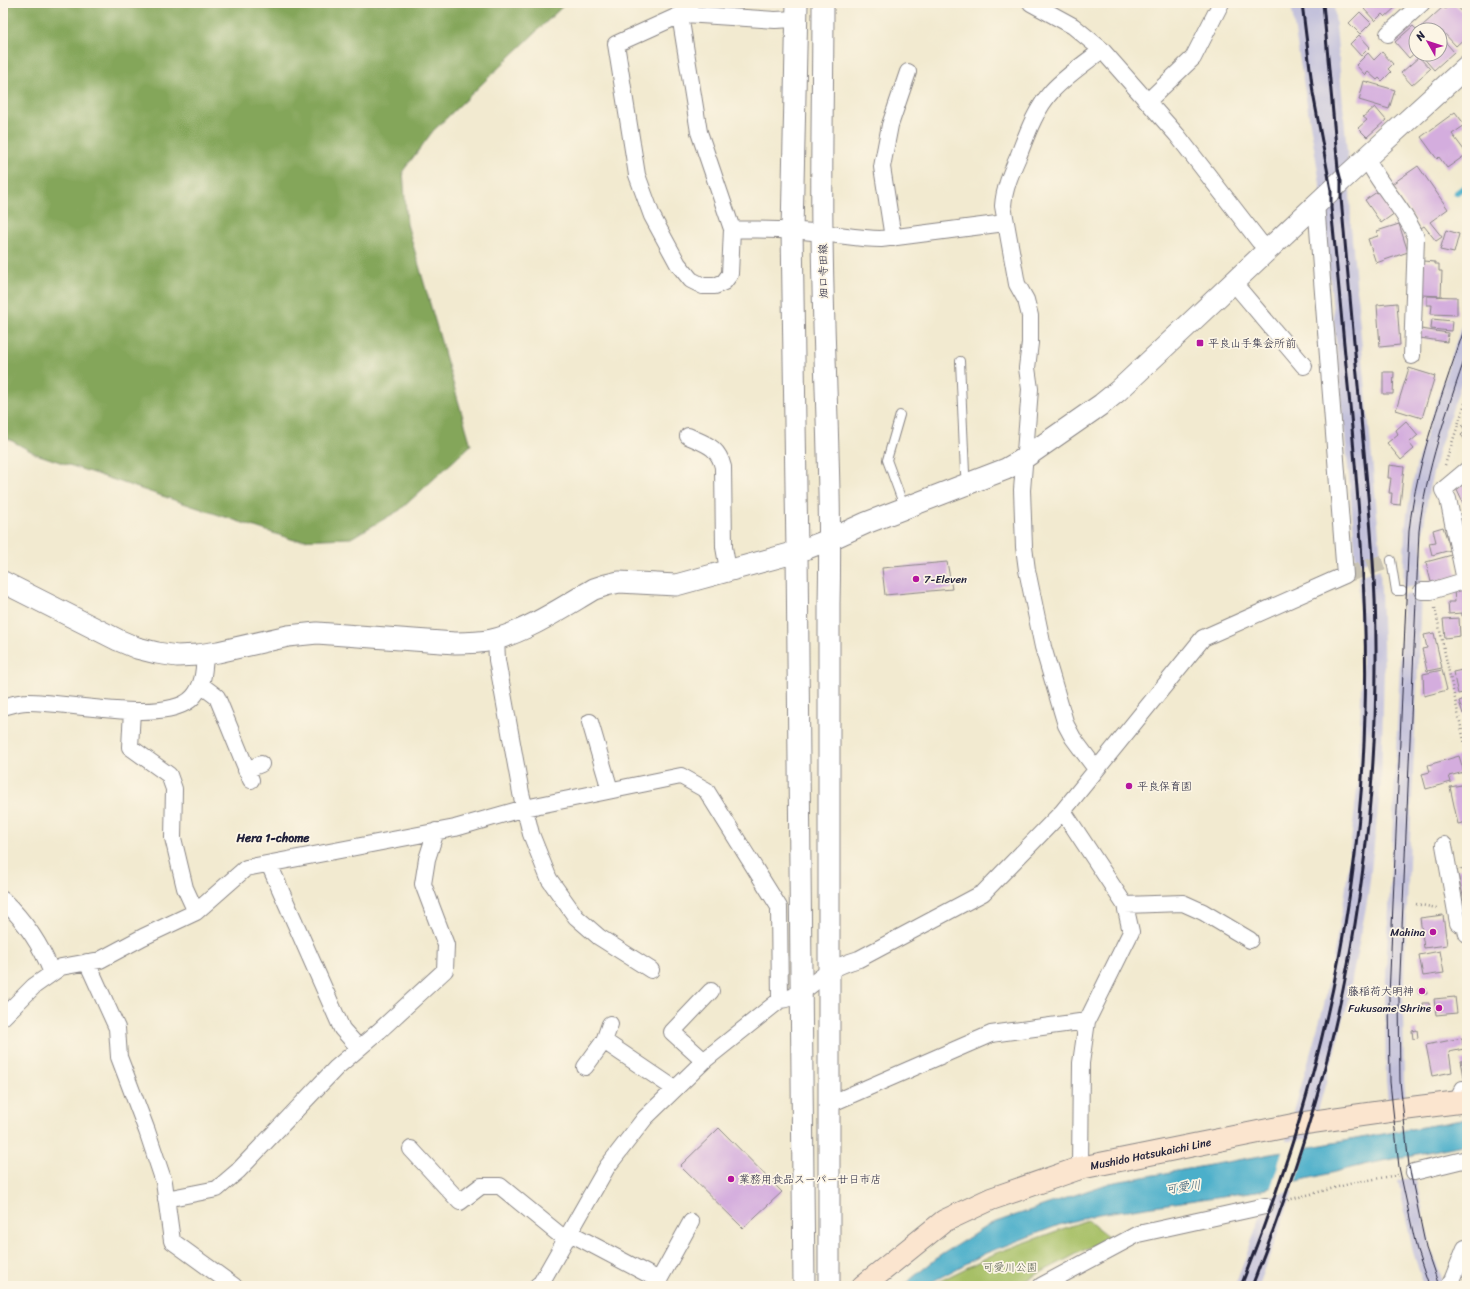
<svg xmlns="http://www.w3.org/2000/svg" width="1470" height="1289" font-family="Sriracha,'Klee One',sans-serif">
  <rect width="100%" height="100%" fill="#fcf5e5"/>
  <filter id="ink" filterUnits="userSpaceOnUse"><feTurbulence type="fractalNoise" baseFrequency=".025" numOctaves="2"/><feDisplacementMap in="SourceGraphic" scale="8" xChannelSelector="R" yChannelSelector="G"/><feConvolveMatrix kernelMatrix="1 2 1 2 8 2 1 2 1" color-interpolation-filters="sRGB"/></filter>
  <filter id="wash" filterUnits="userSpaceOnUse"><feTurbulence type="fractalNoise" baseFrequency=".012" numOctaves="4" result="noise"/><feDisplacementMap in="SourceGraphic" scale="16" xChannelSelector="R" yChannelSelector="G"/><feGaussianBlur stdDeviation="0.9" result="paint"/><feColorMatrix in="noise" values="0 0 0 0 0 0 0 0 0 0 0 0 0 0 0 0 0 1.4 0 .05"/><feComposite in="paint" operator="in"/></filter>
  <g filter="url(#wash)">
    <rect width="100%" height="100%" fill="#f2ead0"/>
    <!-- industrial -->
    <path fill="#c3c1db" d="M1291,3H1334L1350,185L1351,227L1381,557L1356,565L1352,509L1322,196L1294,25Z
      M1467,308V366L1440,446L1429,489L1423,532L1421,586L1403,587L1405,530L1408,508L1417,463Z
      M1380,569L1384,668L1381,783L1368,897L1346,1010L1310,1139L1286,1140L1324,1005L1345,894L1358,781L1362,668L1358,576Z
      M1421,594L1403,997L1404,1081L1406,1100L1388,1101L1386,1082L1385,997L1403,595Z
      M1415,1177L1431,1247L1442,1281L1439,1286H1424L1413,1252L1398,1180Z
      M1293,1191L1259,1286H1235L1268,1196Z"/>
    <!-- green -->
    <path fill="#a6bf65" stroke="#647050" d="M1087,1220L1109,1237L1015,1286H930L996,1253Z"/>
    <!-- forest -->
    <path fill="#84a65a" stroke="#53644a" d="M3,3H566L433,131L403,171L407,224L471,445L400,510L351,538L294,540L36,454L3,436Z"/>
    <!-- water -->
    <path fill="#4bafca" stroke="#366882" d="M1467,1119V1144L1363,1165L1257,1191L1098,1214L1059,1225L986,1253L924,1286H902L941,1255L990,1224L1110,1183Z"/>
    <!-- pier -->
    <path fill="#f2ead0" d="M1308,1145L1296,1183L1270,1190L1283,1149Z"/>
    <g fill="none" stroke-linecap="round" stroke-linejoin="round">
      <!-- stream -->
      <path stroke="#4bafca" stroke-width="5.5" d="M1456,193L1467,185"/>
    </g>
    <g id="blocks">
      <!-- building -->
      <path fill="#d4adde" d="M1370,3H1394L1397,6L1385,17L1382,14L1375,21L1364,9Z
        M1451,3H1454L1467,17V31L1466,32L1467,36L1456,46L1442,31L1440,32V30H1424L1421,27L1443,7L1445,9Z
        M1360,12L1371,23L1360,34L1349,23Z
        M1413,26L1417,30H1416V52L1409,58L1395,42Z
        M1359,35L1370,47L1361,56L1350,44Z
        M1441,37L1454,52L1434,70L1421,55L1440,54Z
        M1382,52L1393,64L1388,69L1391,72L1382,81L1379,78L1377,80L1368,72L1365,75L1356,65L1368,53L1374,60Z
        M1419,57L1430,69L1412,85L1401,73Z
        M1364,81L1395,90L1389,109L1359,100Z
        M1375,107L1386,120L1367,137L1358,128L1367,120L1363,117Z
        M1455,112L1465,125L1452,134L1467,154L1447,168L1439,157L1437,159L1421,137Z
        M1418,166L1448,209L1430,222L1442,237L1436,241L1424,226L1421,228L1392,184Z
        M1380,190L1395,213L1381,223L1365,200Z
        M1399,224L1408,252L1376,263L1368,239L1378,236L1377,231Z
        M1446,230L1459,234L1454,253L1440,250Z
        M1423,261L1435,262V264H1439V271H1442L1441,296L1421,295Z
        M1427,296L1457,297V315L1431,314L1432,305H1427Z
        M1397,303L1400,345L1380,347L1377,305Z
        M1432,319L1452,321L1451,331L1431,329Z
        M1421,329L1448,333L1447,342L1420,338Z
        M1409,368L1435,376L1422,418L1396,410Z
        M1383,372H1394L1393,394H1383Z
        M1406,421L1418,435L1409,443L1414,449L1401,460L1387,443L1398,434L1396,430Z
        M1467,422V442L1461,435L1466,431L1462,426Z
        M1389,465L1404,467L1400,505L1391,504L1392,493H1389L1391,478H1388Z
        M1467,483V501L1463,503L1456,488Z
        M1443,527L1451,550L1432,555L1429,543L1436,542L1433,530Z
        M1452,555L1457,576L1431,582L1426,562Z
        M947,562L952,589L885,595L882,568Z
        M1467,589V616H1462V613L1449,614L1448,602H1455L1454,590Z
        M1459,618L1460,636L1445,638L1443,619Z
        M1434,633L1442,668L1427,671L1422,649L1427,648L1424,635Z
        M1467,669V692L1458,694L1453,672Z
        M1442,670L1447,690L1424,696L1423,674Z
        M1467,698V713L1463,714L1459,701Z
        M1459,756L1464,772L1449,776L1451,782L1426,789L1422,774L1430,772L1428,765Z
        M1467,784V822L1458,824L1450,787Z
        M1467,867V909L1464,910L1462,900H1464L1457,870Z
        M1443,915L1447,945L1424,948L1420,918Z
        M1440,951L1444,973L1423,976L1419,955Z
        M1426,988L1427,994H1419L1418,989Z
        M1455,997L1457,1013L1436,1015L1434,999Z
        M1423,1003H1429L1430,1010H1424Z
        M1417,1030L1418,1038L1413,1039L1412,1031Z
        M1462,1038L1464,1049L1449,1052L1452,1072L1432,1076L1426,1045Z
        M1467,1060V1082H1465L1461,1061Z
        M719,1128L782,1192L743,1228L680,1166Z"/>
    </g>
  </g>
  <g filter="url(#ink)">
    <use href="#blocks" fill-opacity="0" stroke="#8a8686" stroke-width="1"/>
    <g fill="none" stroke-linecap="round" stroke-linejoin="round">
      <!-- minor-tunnel -->
      <path stroke="#c8c2b2" stroke-width="16" stroke-dasharray="16 8" stroke-linecap="butt" d="M1345,575L1391,560"/>
      <!-- service casing -->
      <g stroke="#8a8686" stroke-width="10">
        <path id="service" d="M960,361L965,473L967,484
          M900,415L887,460L901,498L907,508
          M1391,560L1396,591H1402"/>
      </g>
      <!-- minor casing -->
      <g stroke="#8a8686" stroke-width="18">
        <path id="minor" d="M1031,3L1073,26L1102,50L1177,135L1259,241L1268,249
          M680,15L699,132L732,229L730,274L724,282L715,286H703L691,280L678,264L652,216L637,175L616,44L680,15L685,14L775,20L796,19
          M1388,34L1422,3
          M1148,101L1193,58L1221,3
          M1366,157C1379,186 1404,208 1416,237L1412,356
          M732,229C762,230 792,229 822,233C842,235 861,239 881,239L1005,223
          M893,238L882,167L890,125L908,72
          M1233,282L1304,366
          M688,436C705,444 718,446 723,467L724,547L728,570
          M1465,580L1448,499L1443,490L1467,470
          M1422,591H1431L1467,580
          M496,639L497,660L521,793L531,834L549,879L576,917L599,937L651,970
          M201,685L217,697L251,780
          M3,707C11,705 18,702 27,702C64,701 167,726 193,697C204,685 204,669 205,654
          M132,711L130,747L169,775L174,789L173,838L185,888L196,912
          M590,722L610,790
          M1096,769L1073,738L1066,725L1043,647L1027,570L1024,547L1022,490L1030,389L1027,368L1030,343V316L1026,300L1017,284L1003,206C1004,189 1011,173 1018,157C1027,134 1035,110 1052,91C1066,76 1085,63 1102,50
          M246,770L261,764
          M1063,811L1125,905L1131,932L1087,1021L1081,1063L1080,1168
          M1444,845L1458,923L1465,926L1467,934
          M269,864L342,1029L359,1048
          M3,900C25,921 41,945 52,973
          M1125,905L1183,903L1203,912L1250,940
          M87,962L117,1028L119,1057L147,1131L164,1182L172,1241L234,1286
          M3,1017L34,986L61,967L100,960L143,937L196,912L246,868L455,828L525,808L681,776L706,790L779,907L780,1000
          M604,1041L610,1024
          M704,1061L672,1032L711,991
          M585,1067L604,1041L675,1089
          M1456,1103L1463,1089H1467
          M830,1104L991,1034L1087,1021
          M411,1149L460,1202L481,1186H500L566,1240
          M1414,1172L1467,1159
          M166,1199L217,1189L238,1171L336,1068L379,1031L445,970L446,945L423,884L427,859L436,831
          M570,1233L659,1280L691,1222
          M537,1286L541,1283L607,1167L645,1118L706,1059L780,1000C801,998 813,981 830,971C839,965 849,962 859,959L983,893L1063,811L1203,638L1345,575L1316,203
          M1041,1286L1138,1234L1265,1206
          M1449,1286L1453,1278L1465,1248"/>
      </g>
      <!-- tertiary casing -->
      <g stroke="#8a8686" stroke-width="23">
        <path id="tertiary" d="M797,3L792,230L797,552L804,1286
          M823,3C823,79 821,156 822,232C823,356 832,480 829,604V1286
          M3,582L118,640L137,648L157,653L177,656L198,655L218,652L288,636L317,633L455,643C467,643 479,643 492,640C526,632 563,607 594,589L606,585L619,582L676,585L797,552L831,539L866,523L1006,469L1020,461L1102,404L1118,391L1341,181L1467,66"/>
      </g>
      <!-- secondary casing -->
      <g stroke="#8a8686" stroke-width="24">
        <g id="secondary">
          <path id="s1" d="M863,1286L944,1221L991,1199L1080,1168L1298,1124L1403,1109L1467,1101"/>
        </g>
      </g>
      <!-- path -->
      <path stroke="#8a8686" stroke-width="2.5" stroke-dasharray="1 3" stroke-linecap="butt" d="M1445,465L1467,397
        M1435,608L1467,754
        M1416,904L1437,908
        M1280,1202L1357,1182L1398,1175"/>
      <!-- service -->
      <use href="#service" stroke="#fff" stroke-width="8"/>
      <!-- minor -->
      <use href="#minor" stroke="#fff" stroke-width="16"/>
      <!-- tertiary -->
      <use href="#tertiary" stroke="#fff" stroke-width="21"/>
      <!-- secondary -->
      <use href="#secondary" stroke="#fbe5cf" stroke-width="22"/>
      <!-- tram -->
      <path stroke="#22223b" stroke-width="1" d="M1429,1286L1417,1251L1399,1167L1390,1082L1389,997L1409,531C1417,458 1444,390 1467,321
        M1439,1286L1426,1248L1409,1166L1400,1081L1399,997L1419,531C1426,469 1447,411 1467,352"/>
      <!-- rail -->
      <path stroke="#22223b" stroke-width="3" d="M1241,1286C1262,1233 1281,1180 1298,1125C1338,992 1362,852 1365,713C1368,610 1359,508 1350,405C1343,339 1338,273 1331,208V190L1313,93L1302,3
        M1252,1286C1281,1212 1307,1137 1327,1059C1361,925 1377,785 1376,647C1376,571 1368,495 1361,419C1354,346 1348,272 1341,198V181L1338,169L1323,3"/>
    </g>
  </g>
  <!-- markers -->
  <g fill="#b5179e" stroke="#fcf5e5" stroke-width="1.5">
    <rect x="1196" y="339" width="8" height="8" rx="2"/>
    <circle cx="916" cy="579" r="4"/>
    <circle cx="1129" cy="786" r="4"/>
    <circle cx="1433" cy="932" r="4"/>
    <circle cx="1422" cy="991" r="4"/>
    <circle cx="1439" cy="1008" r="4"/>
    <circle cx="731" cy="1179" r="4"/>
  </g>
  <g text-anchor="middle" stroke-width="3.5" stroke-linejoin="round" paint-order="stroke">
    <!-- street labels -->
    <g font-size="11" fill="#22223b" stroke="#fcf5e5">
      <text transform="translate(823 271) rotate(-91)" y="4">畑口寺田線</text>
      <text dy="4" stroke="none"><textPath href="#s1" startOffset="322">Mushido Hatsukaichi Line</textPath></text>
    </g>
    <!-- poi labels -->
    <g font-size="11" fill="#22223b" stroke="#fcf5e5" text-anchor="start">
      <text x="1208" y="347">平良山手集会所前</text>
      <text x="924" y="583">7-Eleven</text>
      <text x="1137" y="790">平良保育園</text>
      <text x="1425" y="936" text-anchor="end">Mahina</text>
      <text x="1414" y="995" text-anchor="end">藤稲荷大明神</text>
      <text x="1431" y="1012" text-anchor="end">Fukusame Shrine</text>
      <text x="739" y="1183">業務用食品スーパー廿日市店</text>
    </g>
    <!-- park labels -->
    <g font-size="11" fill="#50594a" stroke="#fcf5e5">
      <text x="1010" y="1271">可愛川公園</text>
    </g>
    <!-- neighbourhood labels -->
    <g font-size="12" font-weight="bold" fill="#22223b" stroke="#fcf5e5">
      <text x="273" y="842">Hera 1-chome</text>
    </g>
    <!-- water labels -->
    <g font-size="12" font-style="italic" fill="#325a74" stroke="#fcf5e5">
      <text transform="translate(1183 1187) rotate(-8)" y="4">可愛川</text>
    </g>
  </g>
  <!-- margin -->
  <rect width="1470" height="1289" fill="none" stroke="#fcf5e5" stroke-width="16"/>
  <!-- north arrow -->
  <g transform="translate(1428 42) rotate(309)"><circle r="19" fill="#fcf5e5" stroke="#a5a1a1"/>
  <path d="M0-3L7 15L0 10L-7 15Z" fill="#b5179e"/>
  <text y="-6" font-size="11" font-weight="bold" text-anchor="middle" fill="#22223b">N</text>
  </g>
</svg>
